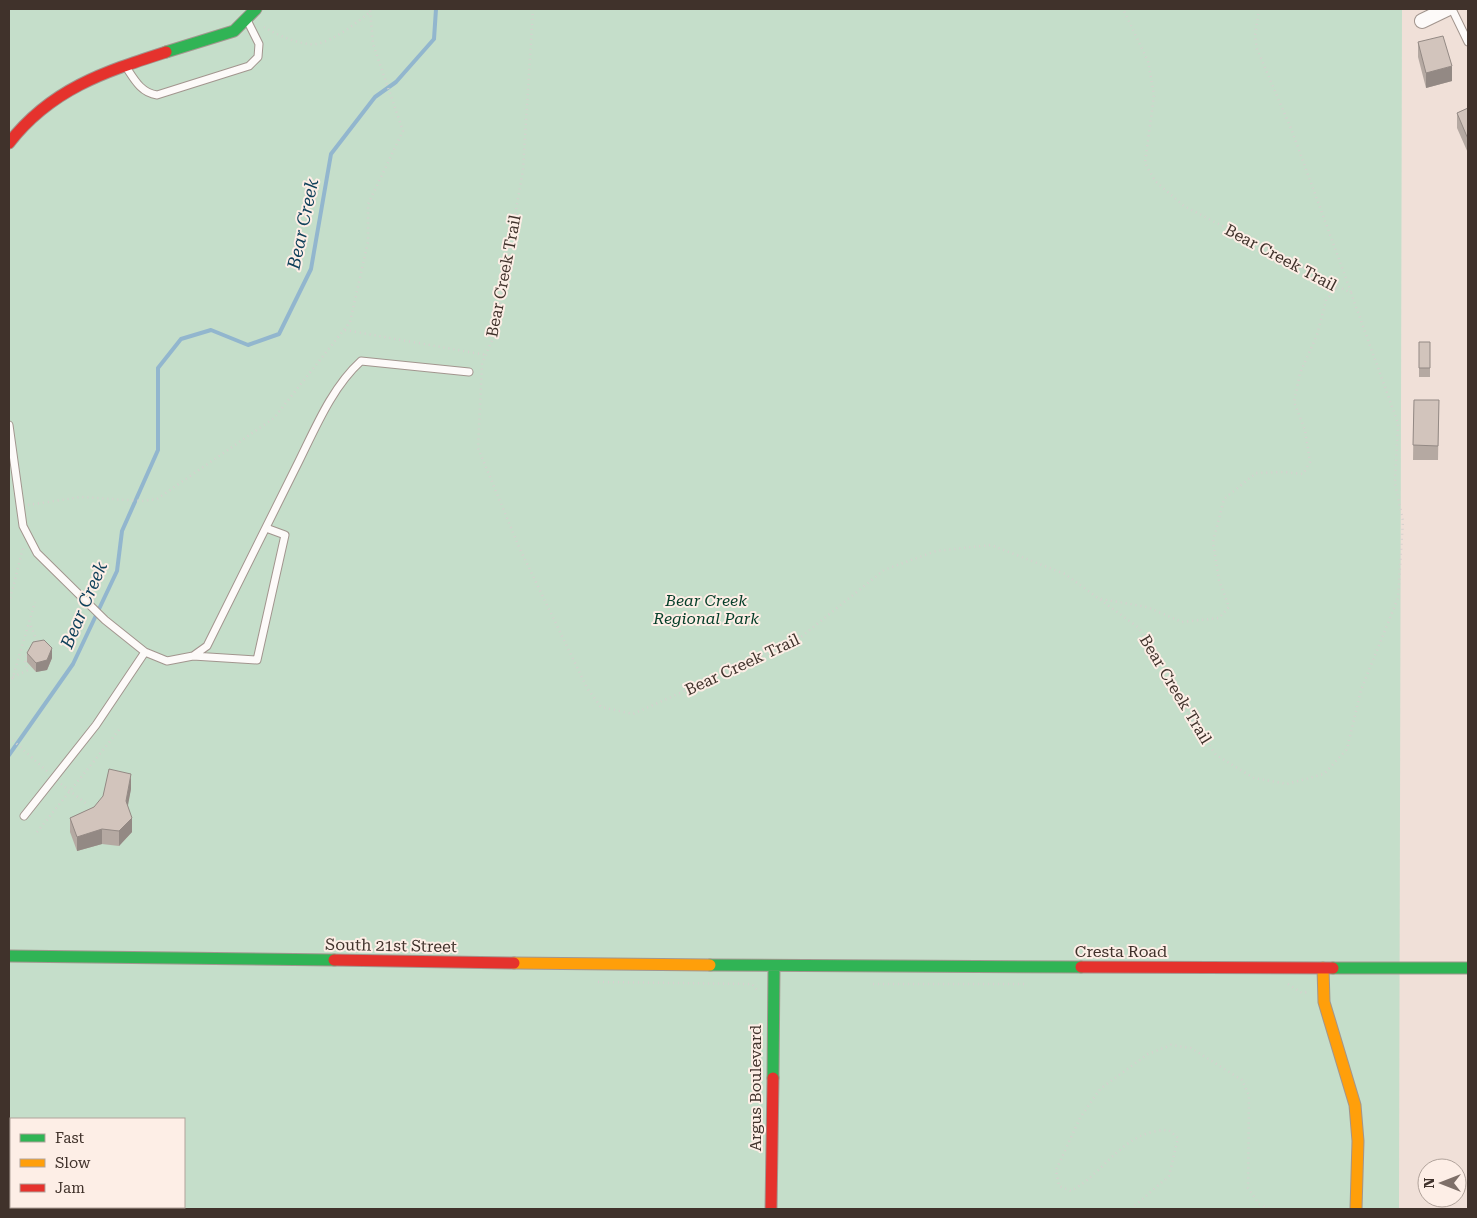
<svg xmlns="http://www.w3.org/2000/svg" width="1477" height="1218" font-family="'Roboto Serif',serif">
  <rect width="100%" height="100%" fill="#f0e0d8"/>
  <!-- green -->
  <path fill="#c5deca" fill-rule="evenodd" d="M9,9H1402L1399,1209H9ZM11,1119H184V1207H11Z"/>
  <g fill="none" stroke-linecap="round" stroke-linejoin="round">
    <!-- stream -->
    <path stroke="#92b6ce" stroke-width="4" d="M9,755L73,664L117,571L122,531L158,450V368L181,339L211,330L248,345L279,334L311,269L331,154L375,97L396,82L434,39L436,9"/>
    <!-- lane casing -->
    <g stroke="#a2958e" stroke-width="9">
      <path id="lane" d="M1452,9L1468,42
        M126,67C134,79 141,93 157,95L249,66L258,57L259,44L248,22
        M9,425L23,526L37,553L105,620L145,652L167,661L193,656
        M266,528L285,535L257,660L193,656L207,646C236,587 265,529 294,471C313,434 330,389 361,361L469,372
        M24,816L96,725L145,652"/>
    </g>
    <!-- street casing -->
    <g stroke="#a2958e" stroke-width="16">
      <path id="street" d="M1422,21L1447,9"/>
    </g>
    <!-- fast casing -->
    <g stroke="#a2958e" stroke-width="13">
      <path id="fast" d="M166,52L234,31L256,9
        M9,956L334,960
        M710,965L1081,967
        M1333,968H1468
        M773,1078L774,966"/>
    </g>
    <!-- slow casing -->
    <g stroke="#a2958e" stroke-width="13">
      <path id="slow" d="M514,963L710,965
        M1323,968L1324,1002L1355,1105L1358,1141L1356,1209"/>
    </g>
    <!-- jam casing -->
    <g stroke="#a2958e" stroke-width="13">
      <path id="jam" d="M9,143C51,89 104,72 166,52
        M334,960L514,963
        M1081,967L1333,968
        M771,1209L773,1078"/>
    </g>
    <!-- path -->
    <path stroke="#d6d1ce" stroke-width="2.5" stroke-dasharray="1 4" stroke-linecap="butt" d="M533,9L523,170L494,336L482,363L478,448L519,547L587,688L601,707L633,714L796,641L884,570L936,551L991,545L1065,574L1139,628L1190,717L1216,755L1254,778L1287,784L1324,774L1347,749L1361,690L1398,598L1403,521L1395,483L1398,423L1351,293L1184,206L1155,181L1145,163L1154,95L1148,61L1123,9
      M1259,9L1255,36L1257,49L1292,131L1351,292
      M264,27C275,34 301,46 316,44C334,41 356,23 370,12
      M345,330L486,355
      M28,505L81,497L142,501L157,499L274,418L350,322L368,242V204L403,131L373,44L370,9
      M1101,599L1147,607L1182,622L1219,618L1229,607L1219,580L1213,542L1224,499L1256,473L1285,472L1303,474L1310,462L1305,430L1294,402L1300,373L1317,335L1326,300L1338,287
      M9,603L23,548
      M31,626L38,644
      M13,677L28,670L25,660L29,652
      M9,683L13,677L35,602
      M9,737L48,772
      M61,784L88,805
      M37,832L119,730
      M598,982L752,984L757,990
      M873,984H1025
      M1288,984L1302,993L1308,992
      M1131,1209L1169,1176L1178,1138L1169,1130C1123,1130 1108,1170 1071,1191L1059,1186L1056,1170L1080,1118L1100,1089L1148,1054L1171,1045L1191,1048L1242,1080L1249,1095L1248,1188L1259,1204L1270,1209"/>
    <!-- lane -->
    <use href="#lane" stroke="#fdfaf9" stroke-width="7"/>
    <!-- street -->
    <use href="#street" stroke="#fdfaf9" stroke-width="14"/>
    <!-- fast -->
    <use href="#fast" stroke="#30b455" stroke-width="11"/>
    <!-- slow -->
    <use href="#slow" stroke="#ff9f0a" stroke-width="11"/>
    <!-- jam -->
    <use href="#jam" stroke="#e5322d" stroke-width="11"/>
  </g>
  <!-- wall -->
  <path fill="#b5a9a2" d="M1418,42L1452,81L1426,88L1418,57Z
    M1468,108V153L1457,128V113Z
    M1419,342H1430V377H1419Z
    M1414,400H1439L1438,460H1413Z
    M27,653L52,658L47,670L36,672L27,662Z
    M131,789L127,806L132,832L119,846L102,844L77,851L70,832V818L94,807Z"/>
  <!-- shaded-wall -->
  <path fill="#938984" d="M1452,66V81L1426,88V73Z
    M52,648V658L47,670L36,672V663Z
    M131,774V789L126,816V801Z
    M132,818V832L119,846V831Z
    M102,829V844L77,851V837Z"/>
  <!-- building -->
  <path fill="#d2c4bc" stroke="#938984" d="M1443,36L1452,66L1426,73L1418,42Z
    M1468,108V139L1457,113Z
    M1419,342H1430V368H1419Z
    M1414,400H1439L1438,446L1413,445Z
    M44,640L52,648L47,660L36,663L27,653L33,642Z
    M109,769L131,774L126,801L132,818L119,831L102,829L77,837L70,818L94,807L103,796Z"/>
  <g text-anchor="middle" stroke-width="4" stroke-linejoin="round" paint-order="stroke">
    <!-- street labels -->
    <g font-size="16" fill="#40322b" stroke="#fdeee6">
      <text transform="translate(1281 257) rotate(28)" y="6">Bear Creek Trail</text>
      <text transform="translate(503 276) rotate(-79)" y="6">Bear Creek Trail</text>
      <text transform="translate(742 664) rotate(-25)" y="6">Bear Creek Trail</text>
      <text transform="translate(1176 689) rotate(59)" y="6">Bear Creek Trail</text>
      <text transform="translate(391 945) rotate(1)" y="6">South 21st Street</text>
      <text x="1121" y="957">Cresta Road</text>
      <text transform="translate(755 1088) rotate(-90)" y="6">Argus Boulevard</text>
    </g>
    <!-- park labels -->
    <g font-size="16" font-style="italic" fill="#033d28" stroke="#fdeee6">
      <text x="706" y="606">Bear Creek<tspan x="706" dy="18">Regional Park</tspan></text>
    </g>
    <!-- water labels -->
    <g font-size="18" font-style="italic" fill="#10415b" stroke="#fdeee6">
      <text transform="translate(303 224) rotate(-78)" y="6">Bear Creek</text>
      <text transform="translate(84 605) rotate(-67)" y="6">Bear Creek</text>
    </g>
  </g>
  <!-- border -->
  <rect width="1477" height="1218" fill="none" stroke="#40322b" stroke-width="20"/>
  <!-- legend -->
  <rect x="10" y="1118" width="175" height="90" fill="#fdeee6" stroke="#b1a39b"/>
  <rect x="20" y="1134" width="25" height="8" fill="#30b455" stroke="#b1a39b"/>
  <text x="55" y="1143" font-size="15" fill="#40322b">Fast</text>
  <rect x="20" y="1159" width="25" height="8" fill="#ff9f0a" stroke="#b1a39b"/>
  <text x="55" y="1168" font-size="15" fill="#40322b">Slow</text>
  <rect x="20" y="1184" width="25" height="8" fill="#e5322d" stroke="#b1a39b"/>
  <text x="55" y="1193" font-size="15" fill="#40322b">Jam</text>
  <!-- north arrow -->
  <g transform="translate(1442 1183) rotate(270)"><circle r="24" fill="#fdeee6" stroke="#b1a39b"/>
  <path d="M0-4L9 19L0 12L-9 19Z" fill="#7e6f68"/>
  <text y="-8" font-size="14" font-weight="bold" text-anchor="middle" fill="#40322b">N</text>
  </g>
</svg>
